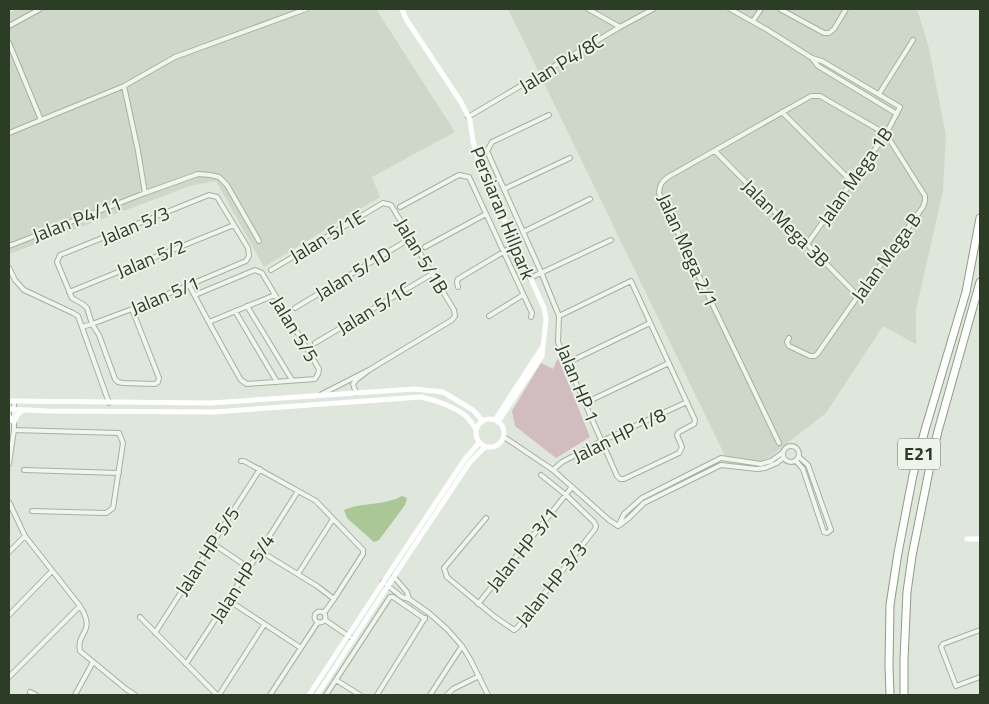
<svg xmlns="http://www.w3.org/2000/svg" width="989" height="704" font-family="'Titillium Web',sans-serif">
  <rect width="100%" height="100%" fill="#dfe6dc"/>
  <!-- built -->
  <path fill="#ced8ca" d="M17,9H376L455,132L372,177L380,197L264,267L216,181L190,186L9,254V13Z
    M508,9H917L929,48L946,136L943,191L916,310V344L883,326L826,413L759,465L728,462Z"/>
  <!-- green -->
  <path fill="#d1bcc0" d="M558,358L590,437L556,458L515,426L512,411L541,363L553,369Z"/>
  <!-- water -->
  <path fill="#a9c895" d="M402,496L407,498L405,505L379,540L374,542L347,518L344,510C362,502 384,506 402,496Z"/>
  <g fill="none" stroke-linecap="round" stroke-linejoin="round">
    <!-- street casing -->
    <g stroke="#a6b0a1" stroke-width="6">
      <path id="street" d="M588,9L620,27
        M730,9L766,29L812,58L822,61L900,107L886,134L807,244
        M780,9L824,33H829L834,29L846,9
        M753,21L761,9
        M9,26L40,9
        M9,43L41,120
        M812,58L818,66L897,114
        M124,86L138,151L145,193
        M879,94L913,40
        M782,112L852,182
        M549,115L492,142L487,151L541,272L559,316L558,342L617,476L620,479H624L679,453L682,447L677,435L679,432L694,424L695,420L631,281L559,316
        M468,117L620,27L653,9
        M9,133L124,86L175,57L306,9
        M715,151L858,296
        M504,189L570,158
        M400,207L459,175L469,177L532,313L531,317
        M523,232L590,199
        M9,246L145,193L198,174L210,175L219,177L227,185L259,241
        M425,247L486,214
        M9,268L15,280L24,290L73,313L78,316L109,403
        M271,270L383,203L391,205L454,310L455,316L452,320L369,370
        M530,278L611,240
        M189,285C206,317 223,349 241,380L247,384L315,379L318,374L319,369L262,273L255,270L195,295
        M458,287L457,282L458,279L515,245
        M69,292L234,225
        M247,306L292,380
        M295,308L411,238
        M235,311L277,382
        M489,316L523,295
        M209,322L275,295
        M82,327L92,324L132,309L246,261L249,256L248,248L217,197L209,195L60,255L57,262L72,298L84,305L87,308L92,324L99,335L115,379L118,382L123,383L155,384L158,382L159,378L132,309
        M315,343L432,274
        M567,363L650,323
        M322,394L369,370L356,380L353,384L356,393
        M585,403L669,363
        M14,430L119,433L123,443L113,508L106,513L32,511
        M504,437L553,470L609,520L618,526
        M779,443L659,193C660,185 661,182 668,177L811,96H820L886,134L925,196V201L923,207L858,296L818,353L815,356H810L789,346L787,342L789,338
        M783 454a8 8 0 1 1 16 0a8 8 0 1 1-16 0Z
        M241,461H244L316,501L363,550V554L334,599L324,613
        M796,461L803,469L824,532L827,533L831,530L808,465L799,457
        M9,464L14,430V402
        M24,470L119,473
        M553,470L562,462L602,441L687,402
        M9,502L25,536L80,606C97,633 76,631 80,651L126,689L135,695
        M486,518L444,568L447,577L495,617L514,630L517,628L595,529L596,526L594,522L566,495L541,475
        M620,525L629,518L644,503L721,465L757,469L765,468L777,463L783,458
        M618,526L624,514L642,498L721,458L761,464L771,461L782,453
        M212,543L249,568
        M260,551L317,586L334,599
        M9,552L25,536
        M298,574L333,519
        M394,577L407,592L409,599
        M383,582L402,597L409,599L429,613L447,629L462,646L470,659L488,695
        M228,600L301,648
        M478,604L572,487
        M314.5 617a5.5 5.5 0 1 1 11 0a5.5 5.5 0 1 1-11 0Z
        M9,615L52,571
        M140,617L217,695
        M325,620L350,637
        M980,630L943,644L941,647L956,686L980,677
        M155,633L260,469
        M186,664L260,551L298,491
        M9,677L80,606
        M336,680L360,695
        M30,692L36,695
        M75,695L93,662
        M219,695L264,625
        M270,695L318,622
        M326,695L390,597H393L425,619
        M377,695L425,618
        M430,695L462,646
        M447,695L453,689L479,676"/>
    </g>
    <!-- highway casing -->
    <g stroke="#8b9d83" stroke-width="9">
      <path id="highway" d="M890,695L889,665L890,605L898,553L913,475L925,430L966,292L980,218
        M904,695V659L907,592L912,556L930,466L938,431L980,282"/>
    </g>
    <!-- street -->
    <use href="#street" stroke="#f0f5ee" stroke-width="4"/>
    <!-- secondary -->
    <path stroke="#fff" stroke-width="5" d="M402,9L406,19L461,102L470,120L473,141L480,166L544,308L546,319L542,356L498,422
      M9,401L211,403L414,389L443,392L473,410L483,421
      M9,409L47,411L214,412L421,397C435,400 455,407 466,416C470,420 473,425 476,429
      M9,417L14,422L18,414L22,411
      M476 433a14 14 0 1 1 28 0a14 14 0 1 1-28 0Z
      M495,420L541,349
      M967,539H980
      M309,695L407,546L465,459L479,443
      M317,695L412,549L470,462L485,447"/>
    <!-- highway -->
    <use href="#highway" stroke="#fff" stroke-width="7"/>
  </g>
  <g text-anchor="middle" stroke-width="4" stroke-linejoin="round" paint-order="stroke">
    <!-- shield labels -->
    <rect fill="#eef4eb" stroke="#667460" stroke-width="1" x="898" y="438.5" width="42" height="31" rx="4"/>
    <g font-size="18" font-weight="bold" fill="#2c3d25">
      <text x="919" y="460">E21</text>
    </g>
    <!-- street labels -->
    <g font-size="19" fill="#2c3d25" stroke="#eef4eb">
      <text transform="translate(561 63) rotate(-31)" y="7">Jalan P4/8C</text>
      <text transform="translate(855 176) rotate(-55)" y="7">Jalan Mega 1B</text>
      <text transform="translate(503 213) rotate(68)" y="7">Persiaran Hillpark</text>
      <text transform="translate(77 219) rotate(-21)" y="7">Jalan P4/11</text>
      <text transform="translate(786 223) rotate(45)" y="7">Jalan Mega 3B</text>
      <text transform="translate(135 225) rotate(-22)" y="7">Jalan 5/3</text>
      <text transform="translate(327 236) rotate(-31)" y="7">Jalan 5/1E</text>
      <text transform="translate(688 250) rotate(66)" y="7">Jalan Mega 2/1</text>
      <text transform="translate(422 256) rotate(59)" y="7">Jalan 5/1B</text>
      <text transform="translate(886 257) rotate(-54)" y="7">Jalan Mega B</text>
      <text transform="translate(151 258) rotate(-22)" y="7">Jalan 5/2</text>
      <text transform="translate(353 273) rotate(-31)" y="7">Jalan 5/1D</text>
      <text transform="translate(165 295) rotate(-22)" y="7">Jalan 5/1</text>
      <text transform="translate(374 308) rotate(-31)" y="7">Jalan 5/1C</text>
      <text transform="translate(295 329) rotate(59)" y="7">Jalan 5/5</text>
      <text transform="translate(578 383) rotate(68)" y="7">Jalan HP 1</text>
      <text transform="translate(619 435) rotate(-26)" y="7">Jalan HP 1/8</text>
      <text transform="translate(522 549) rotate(-51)" y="7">Jalan HP 3/1</text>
      <text transform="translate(207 551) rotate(-57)" y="7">Jalan HP 5/5</text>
      <text transform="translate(242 578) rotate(-57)" y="7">Jalan HP 5/4</text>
      <text transform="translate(551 584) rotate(-51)" y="7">Jalan HP 3/3</text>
    </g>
  </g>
  <!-- border -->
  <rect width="989" height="704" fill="none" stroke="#2c3d25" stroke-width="20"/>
</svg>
